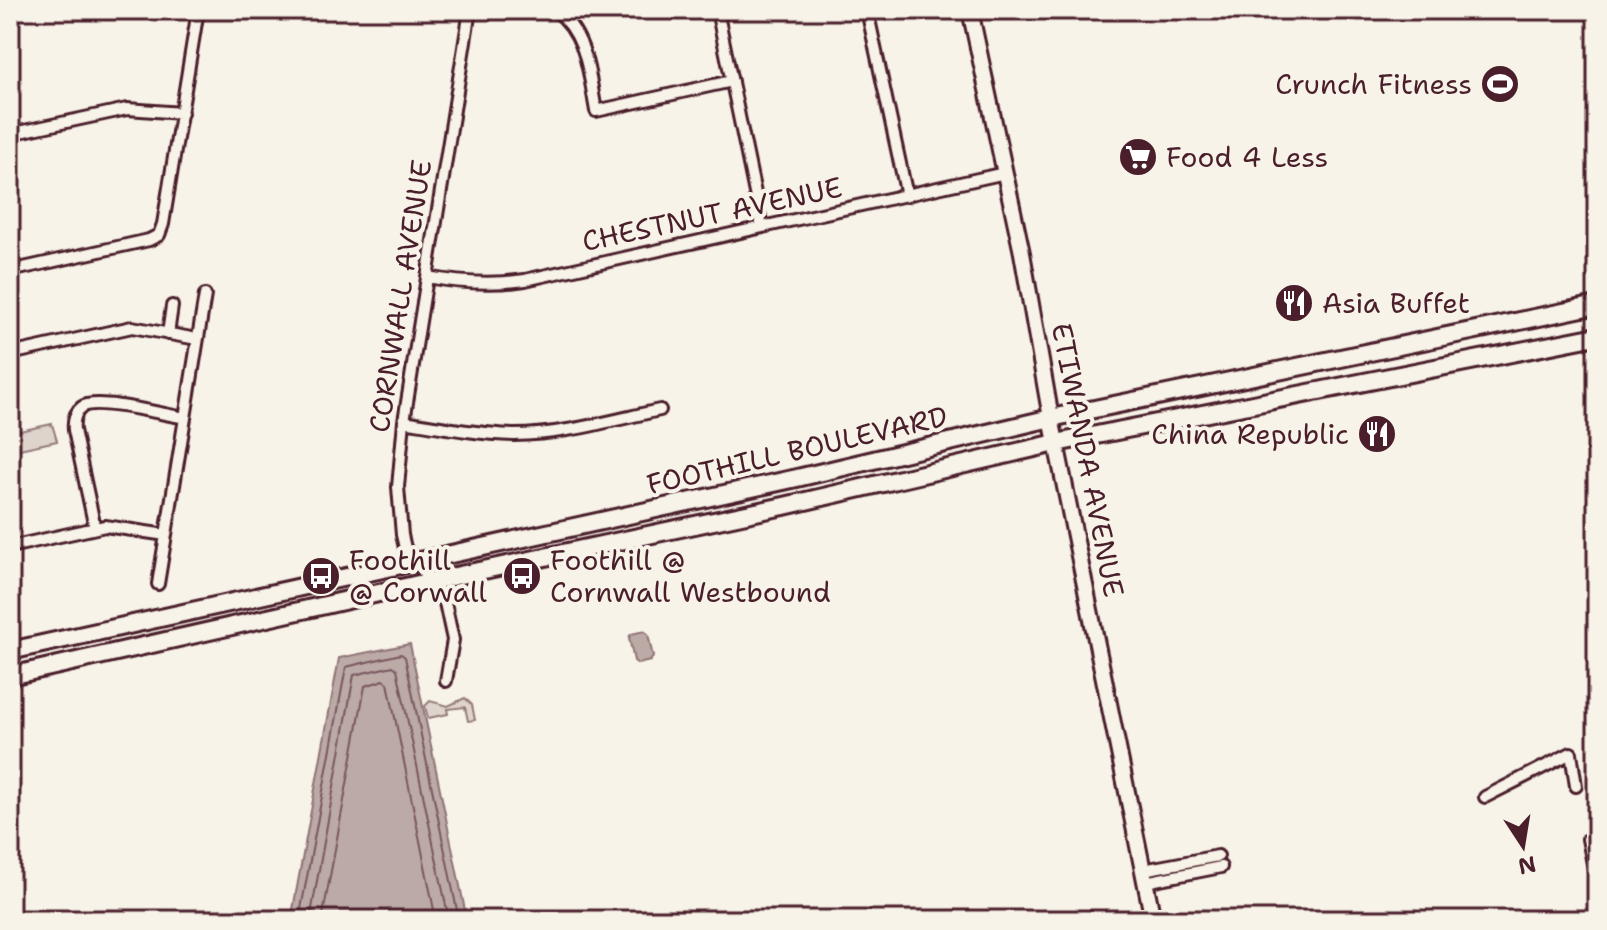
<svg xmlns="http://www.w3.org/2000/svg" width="1607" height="930" font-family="'Shantell Sans',sans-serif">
  <rect width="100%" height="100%" fill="#f7f3e8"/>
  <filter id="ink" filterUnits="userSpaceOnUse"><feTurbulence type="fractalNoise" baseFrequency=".0125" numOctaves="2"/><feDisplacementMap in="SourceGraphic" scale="16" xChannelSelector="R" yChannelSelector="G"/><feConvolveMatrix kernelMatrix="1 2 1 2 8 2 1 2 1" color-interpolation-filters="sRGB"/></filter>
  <g filter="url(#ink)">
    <!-- green -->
    <path fill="#ded4cc" stroke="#947a7c" stroke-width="2" d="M52,424L57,441L10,451V433Z
      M465,698L472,705L475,720L468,721L465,707L447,709L448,714L428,718L425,706L430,701L448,706Z"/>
    <!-- water -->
    <path fill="#bcaaa7" stroke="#8e7275" stroke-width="2" d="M644,631L648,634L653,657L650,661L638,664L634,661L629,638L631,634Z
      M410,644L467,920H291L339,658Z"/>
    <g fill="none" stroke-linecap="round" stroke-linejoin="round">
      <!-- shore -->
      <path stroke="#78575d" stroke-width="2" d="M299,920L346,667L401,654L405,657L459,920
        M310,920L354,675L393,666L397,669L449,920
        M322,920L365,686L384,680L388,683L436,920"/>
      <!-- minor casing -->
      <g stroke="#4a1f2b" stroke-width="16">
        <path id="minor" d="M555,10C587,33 589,74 596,111L732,81
          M717,10L762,227
          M867,10L907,196
          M10,134L127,109L182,113
          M10,271L149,240L159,235L163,224L198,10
          M427,277C460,283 492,285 525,280L1005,173
          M168,334L172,306
          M10,354L132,327L197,339
          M404,421C440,427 477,434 514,435C563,435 613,420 660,410
          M95,528L74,430C73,421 74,413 82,407C96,397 166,415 185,418
          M10,547L105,526L166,535
          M158,584L205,295
          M446,681L453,640L444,598L405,548L402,535L398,487L404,421L470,10
          M1485,797L1571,753L1576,786
          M1588,839L1596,879
          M1143,870L1218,856
          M1145,882L1221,867"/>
      </g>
      <!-- secondary casing -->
      <g stroke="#4a1f2b" stroke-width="20">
        <path id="secondary" d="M970,10L1022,253L1051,418L1153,920"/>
      </g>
      <!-- primary casing -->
      <g stroke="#4a1f2b" stroke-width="22">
        <path id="primary" d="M10,651L797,478L1051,418L1597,305
          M10,676L432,581L784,506L1056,443L1597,336"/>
      </g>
      <!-- minor -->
      <use href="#minor" stroke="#f7f3e8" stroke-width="10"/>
      <!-- secondary -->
      <use href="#secondary" stroke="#f7f3e8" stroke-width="14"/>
      <!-- primary -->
      <use href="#primary" stroke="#f7f3e8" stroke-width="16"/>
    </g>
  </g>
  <!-- icons -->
  <defs>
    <g id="stadium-disc" transform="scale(2)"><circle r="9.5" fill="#4a1f2b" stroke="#f7f3e8"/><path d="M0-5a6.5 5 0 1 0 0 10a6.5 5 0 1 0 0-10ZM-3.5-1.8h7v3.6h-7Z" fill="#fff"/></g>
    <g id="supermarket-disc" transform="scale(2)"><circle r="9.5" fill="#4a1f2b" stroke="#f7f3e8"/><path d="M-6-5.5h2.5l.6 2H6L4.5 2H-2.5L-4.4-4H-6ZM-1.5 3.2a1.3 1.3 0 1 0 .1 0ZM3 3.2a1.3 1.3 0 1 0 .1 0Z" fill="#fff"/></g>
    <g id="restaurant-disc" transform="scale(2)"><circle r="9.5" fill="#4a1f2b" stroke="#f7f3e8"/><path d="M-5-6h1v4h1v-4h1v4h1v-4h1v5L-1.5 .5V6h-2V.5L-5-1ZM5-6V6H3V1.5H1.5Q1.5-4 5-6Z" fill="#fff"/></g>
    <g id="bus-disc" transform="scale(2)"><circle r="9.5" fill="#4a1f2b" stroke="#f7f3e8"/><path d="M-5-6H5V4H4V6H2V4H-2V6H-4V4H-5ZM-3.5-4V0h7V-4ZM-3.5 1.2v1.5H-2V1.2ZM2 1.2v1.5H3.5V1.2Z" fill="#fff"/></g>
  </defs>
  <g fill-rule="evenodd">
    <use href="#stadium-disc" x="1500" y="84"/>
    <use href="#supermarket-disc" x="1138" y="157"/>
    <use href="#restaurant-disc" x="1294" y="303"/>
    <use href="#restaurant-disc" x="1377" y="434"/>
    <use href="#bus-disc" x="321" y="576"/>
    <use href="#bus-disc" x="522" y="576"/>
  </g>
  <g text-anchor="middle" stroke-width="8" stroke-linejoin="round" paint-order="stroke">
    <!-- poi labels -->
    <g font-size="28" fill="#4a1f2b" stroke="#f7f3e8" text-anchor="start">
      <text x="1472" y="94" text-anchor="end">Crunch Fitness</text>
      <text x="1166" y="167">Food 4 Less</text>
      <text x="1322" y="313">Asia Buffet</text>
      <text x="1349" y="444" text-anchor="end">China Republic</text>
      <text x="349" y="570">Foothill<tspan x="349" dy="32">@ Corwall</tspan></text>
      <text x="550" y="570">Foothill @<tspan x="550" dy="32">Cornwall Westbound</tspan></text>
    </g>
    <!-- street labels -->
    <g font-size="28" fill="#4a1f2b" stroke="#f7f3e8">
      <text transform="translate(712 214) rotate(-12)" y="10">CHESTNUT AVENUE</text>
      <text transform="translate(400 296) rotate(-81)" y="10">CORNWALL AVENUE</text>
      <text transform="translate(797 450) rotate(-13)" y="10">FOOTHILL BOULEVARD</text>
      <text transform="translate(1088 460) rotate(79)" y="10">ETIWANDA AVENUE</text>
    </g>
  </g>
  <!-- margin -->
  <rect width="1607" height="930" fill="none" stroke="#f7f3e8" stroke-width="40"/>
  <rect x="20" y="20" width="1567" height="890" fill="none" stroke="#4a1f2b" stroke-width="3" filter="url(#ink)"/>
  <!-- north arrow -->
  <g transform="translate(1523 846) rotate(168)" stroke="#f7f3e8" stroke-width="6" paint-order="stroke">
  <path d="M0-6L14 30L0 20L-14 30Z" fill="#4a1f2b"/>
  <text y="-12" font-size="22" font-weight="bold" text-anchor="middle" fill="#4a1f2b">N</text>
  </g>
</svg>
